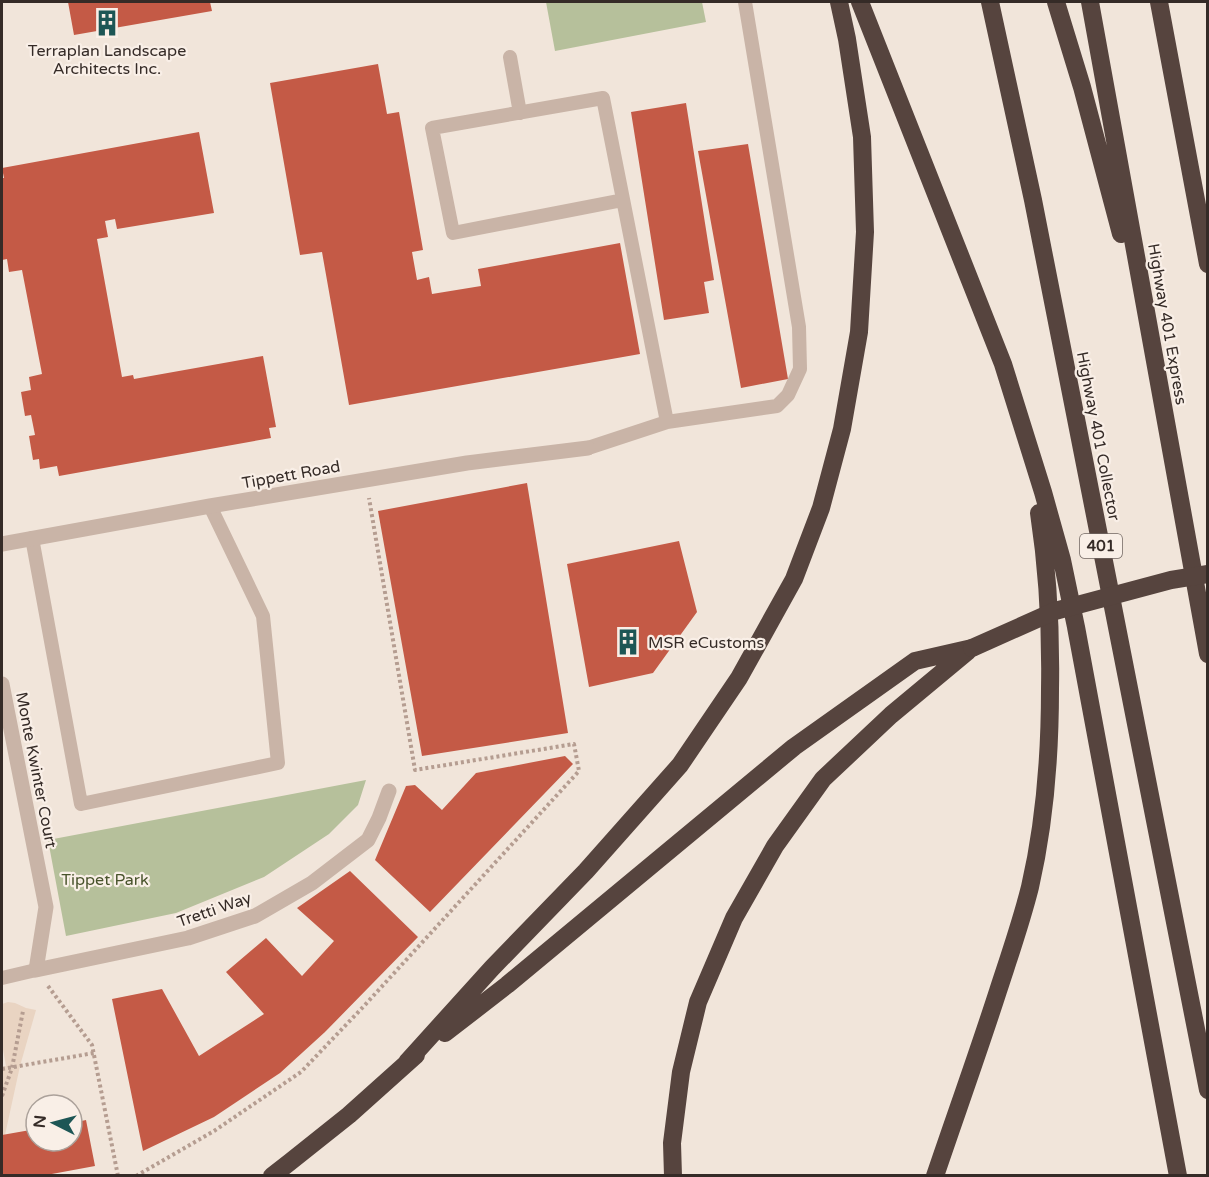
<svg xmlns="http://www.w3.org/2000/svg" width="1209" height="1177" font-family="'Varela Round',sans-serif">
  <rect width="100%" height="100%" fill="#f1e5da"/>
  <!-- green -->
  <path fill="#b6c09b" d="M546,2H702L706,22L555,51Z
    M366,780L358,805L329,834L264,877L176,913L66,936L48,840Z"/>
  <!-- plaza -->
  <path fill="#e9d4c2" d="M8,1002L15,1003L26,1008L36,1010L20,1066L5,1135H2V1067L6,1066L2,1044V1004Z"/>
  <!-- building -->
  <path fill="#c45a46" d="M68,2H210L212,11L74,35Z
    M378,64L387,114L399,112L423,250L412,252L417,280L429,277L432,294L481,286L478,269L620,243L640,354L349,405L322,252L300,255L270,83Z
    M686,103L714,280L704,282L709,313L664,320L631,112Z
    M199,132L214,213L117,229L115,219L105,221L108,237L97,239L122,377L133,375L134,379L263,356L276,427L269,428L271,438L59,476L57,466L40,469L39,459L33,460L29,436L35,435L31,415L25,416L21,392L31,390L29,377L42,374L22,270L9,272L7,259L2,260V178H4L2,168Z
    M748,144L788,379L741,388L698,151Z
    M527,483L568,733L422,756L378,511Z
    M679,541L697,612L653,673L589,687L567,564Z
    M565,756L573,764L430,912L375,860L406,786L415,785L442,810L476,773Z
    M350,871L418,937L325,1032L280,1073L214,1117L143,1151L112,999L162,989L199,1056L264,1014L226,972L266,938L302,976L334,941L297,908Z
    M86,1120L95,1166L41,1176H2V1135L36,1129V1141H72V1123Z"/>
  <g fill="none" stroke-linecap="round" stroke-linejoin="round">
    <!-- path -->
    <path stroke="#b59d91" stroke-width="4" stroke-dasharray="3 3" stroke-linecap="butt" d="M48,986L92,1045L118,1176
      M2,1069L94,1053
      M2,1096L12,1068L23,1011
      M136,1176L214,1131L301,1072L364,1006L579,771L574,744L415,770L369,498"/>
    <!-- service -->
    <path stroke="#c9b4a7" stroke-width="14" d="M510,57L520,113
      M623,200L453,233L432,128L603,98L667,422
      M588,448L667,422L777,406L788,395L800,369L799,327L745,2
      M32,538L81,804L278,763L263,616L210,506
      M2,978L36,970"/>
    <!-- minor -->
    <path stroke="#c9b4a7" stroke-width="15" d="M2,544L210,506L467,463L588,448
      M2,684L46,907L36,970L188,938L255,916L312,883L368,840L379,818L389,791"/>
    <!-- motorway -->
    <path stroke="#56443e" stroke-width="18" d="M860,2L1003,364L1043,492L1062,560L1076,627L1178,1176
      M990,2L1033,200L1208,1090
      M1056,2L1082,87L1121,234
      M1090,2L1208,654
      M1159,2L1208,264
      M445,1033L507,985L794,747L915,661L972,648
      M407,1062L492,968L586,871L680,765L739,678L794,579L821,508L842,429L859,332L865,232L862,137L847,39L839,2
      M272,1176L290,1162L349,1115L416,1055
      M673,1176L672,1143L681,1072L698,1002L734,918L775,846L823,779L891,715L968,651
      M935,1176C956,1114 978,1053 998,991C1009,957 1021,923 1030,887C1045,822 1050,756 1050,689C1051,631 1048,572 1039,513"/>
    <!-- motorway-bridge -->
    <path stroke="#56443e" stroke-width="18" d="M972,648L1055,611L1171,580L1208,574"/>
  </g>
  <!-- icons -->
  <defs>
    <g id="building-bare" transform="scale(2.07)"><path d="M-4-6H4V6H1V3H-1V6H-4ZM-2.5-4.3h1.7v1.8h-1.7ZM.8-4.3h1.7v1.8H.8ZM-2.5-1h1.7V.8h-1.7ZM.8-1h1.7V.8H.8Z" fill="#1d5655" stroke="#f9efe7" stroke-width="2.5" paint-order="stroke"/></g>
  </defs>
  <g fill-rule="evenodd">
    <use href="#building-bare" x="107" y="23"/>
    <use href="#building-bare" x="628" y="642"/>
  </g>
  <g text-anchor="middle" stroke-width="4.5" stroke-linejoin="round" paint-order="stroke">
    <!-- shield labels -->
    <rect fill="#f9efe7" stroke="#706661" stroke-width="1.5" x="1080" y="534" width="42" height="24" rx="4.5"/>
    <g font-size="15" font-weight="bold" fill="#352b27">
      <text x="1101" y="551">401</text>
    </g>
    <!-- poi labels -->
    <g font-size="16" fill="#352b27" stroke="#f9efe7">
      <text x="107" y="56">Terraplan Landscape<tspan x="107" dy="18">Architects Inc.</tspan></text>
      <text x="648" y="648" text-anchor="start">MSR eCustoms</text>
    </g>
    <!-- street labels -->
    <g font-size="16" fill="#352b27" stroke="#f9efe7">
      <text transform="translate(1168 324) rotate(80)" y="6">Highway 401 Express</text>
      <text transform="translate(1099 436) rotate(79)" y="6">Highway 401 Collector</text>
      <text transform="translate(291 474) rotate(-10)" y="6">Tippett Road</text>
      <text transform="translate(37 770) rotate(79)" y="6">Monte Kwinter Court</text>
      <text transform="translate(214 909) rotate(-19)" y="6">Tretti Way</text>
    </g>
    <!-- park labels -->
    <g font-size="16" fill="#48532b" stroke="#f9efe7">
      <text x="105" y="885">Tippet Park</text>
    </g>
  </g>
  <!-- border -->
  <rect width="1209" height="1177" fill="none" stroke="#352b27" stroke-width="6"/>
  <!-- north arrow -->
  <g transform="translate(54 1123) rotate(276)"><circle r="28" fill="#f9efe7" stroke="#aba19a" stroke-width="1.5"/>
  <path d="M0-4.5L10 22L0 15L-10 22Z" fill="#1d5655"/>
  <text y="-9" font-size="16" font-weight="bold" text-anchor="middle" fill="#352b27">N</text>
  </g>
</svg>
